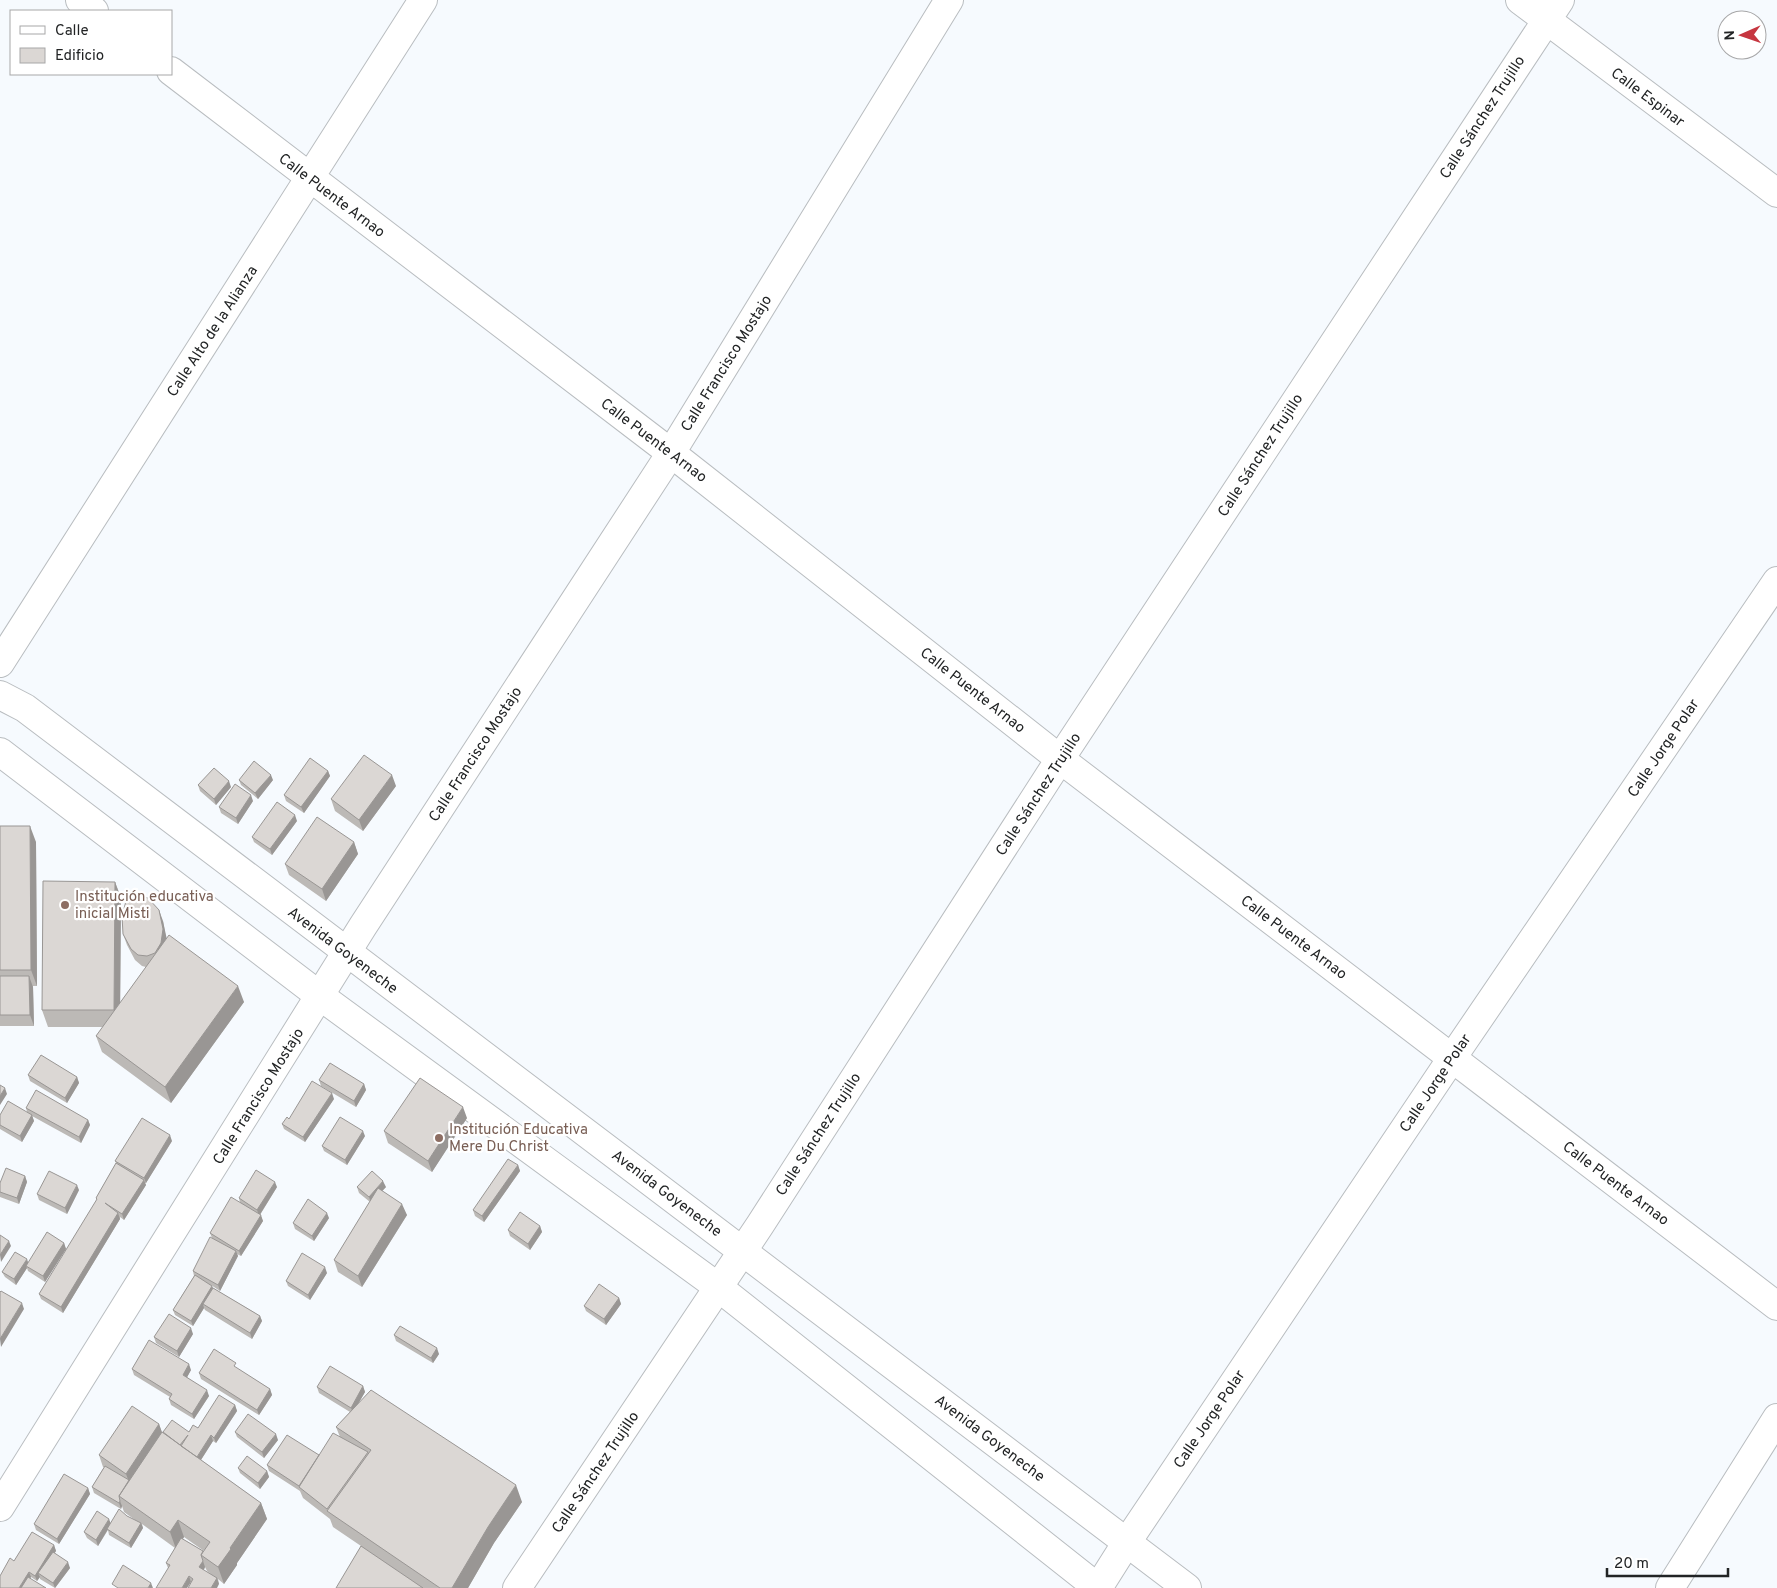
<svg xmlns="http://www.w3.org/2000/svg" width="1777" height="1588" font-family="Overpass,sans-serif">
  <rect width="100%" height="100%" fill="#f6fafe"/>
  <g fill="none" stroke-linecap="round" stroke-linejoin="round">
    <!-- minor casing -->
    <g stroke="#b9bdc0" stroke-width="30">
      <path id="minor" d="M80,0L94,11
        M1520,0L1777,193
        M171,71L671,453L1060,759L1777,1306
        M0,663L423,0
        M0,1507L363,926L671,453L949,0
        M517,1588L760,1225L1060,759L1560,0
        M1098,1588L1127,1542L1452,1058L1777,581
        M1670,1588L1777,1418"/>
    </g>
    <!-- major casing -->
    <g stroke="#b9bdc0" stroke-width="30">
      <path id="major" d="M0,695L25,708C411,1002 801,1292 1187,1588
        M0,752L320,996L718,1287L1098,1588"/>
    </g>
    <!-- minor -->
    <use href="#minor" stroke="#fff" stroke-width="28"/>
    <!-- major -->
    <use href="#major" stroke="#fff" stroke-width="28"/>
  </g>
  <!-- wall -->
  <path fill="#bcb9b6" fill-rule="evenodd" d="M328,771L330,776L304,813L286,801L284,795Z
    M239,780H273L258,799L241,785Z
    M198,785L231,787L216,805L200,791Z
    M396,786L363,831L335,811L331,799Z
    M253,801L238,824L221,813L219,807Z
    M297,821L272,855L254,842L252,837Z
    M0,826L36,842L37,986H33L34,1026H0Z
    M354,842L358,854L326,901L289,875L285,864Z
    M115,882L121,898L120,1003L146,967L142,966L135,960L127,945L123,934L163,921L166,938L244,1002L171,1103L102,1052L96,1036L103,1027H48L42,1010Z
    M28,1075L77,1077L79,1083L67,1103L30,1081Z
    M319,1080L364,1084L366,1090L356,1107L321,1086Z
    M334,1099L305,1142L284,1129L282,1124L289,1119Z
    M26,1108L88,1120L90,1125L81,1143L32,1116L34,1121L22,1142L0,1129V1115L27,1112Z
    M467,1118L432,1172L388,1143L384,1131Z
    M365,1136L347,1165L324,1151L322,1146Z
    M172,1141L146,1183H145L146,1185L124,1220L120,1217V1219L63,1313L41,1299L39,1294L97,1200L96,1198L116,1163L115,1161Z
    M518,1165L520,1171L484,1222L475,1216L473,1210Z
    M25,1176L27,1182L19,1204L0,1197V1183Z
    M277,1187L260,1215L263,1221L241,1256L237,1254L238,1256L220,1291L211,1285L213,1288L260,1316L262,1321L252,1339L205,1310L204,1308L193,1326L175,1315L173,1310L194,1276L193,1271L212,1238L210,1233L240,1203L239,1198Z
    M357,1187H386L382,1191L407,1215L362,1287L338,1272L334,1260L370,1202L359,1193Z
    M79,1190L67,1214L39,1200L37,1194Z
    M329,1218L314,1241L295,1229L293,1223Z
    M540,1226L542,1232L530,1250L510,1236L508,1230Z
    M64,1243L66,1249L45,1282L28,1271L27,1268L16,1285L5,1277L2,1272L28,1263Z
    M327,1273L310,1300L288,1286L286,1281Z
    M619,1298L621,1304L606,1325L586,1311L584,1306Z
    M193,1334L179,1357L156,1343L154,1337Z
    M394,1335L439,1354L433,1363L396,1341Z
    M132,1369L191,1370L187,1377L209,1396L194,1419L171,1405L169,1399L170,1397L134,1375Z
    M238,1369L270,1389L272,1395L259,1415L201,1379L199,1373Z
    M363,1386L365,1392L358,1404L522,1502L494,1543L468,1588H337L361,1546L333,1527L330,1519L303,1498L300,1491L269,1471L267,1465L319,1455L340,1437L336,1427L350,1412L319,1393L317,1387Z
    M235,1405L237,1411L216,1443L213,1441L201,1460L261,1503L267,1519L237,1563V1565L224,1584L218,1579L219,1584L191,1582L168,1568L166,1563L175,1548L142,1524L143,1528L131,1548L109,1535L108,1530L98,1546L87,1538L84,1532L111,1524L127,1516L135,1520L124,1512L122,1506L121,1509L94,1493L92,1487L104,1467H103L99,1455L159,1424L162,1433L189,1432L198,1428ZM184,1537L204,1551H203L183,1539ZM205,1567L207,1571L211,1574L204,1570Z
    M235,1432L278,1440L264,1458L237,1437Z
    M238,1468L267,1471L269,1477L260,1489L240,1473Z
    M88,1488L90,1494L59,1544L36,1530L34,1524Z
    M54,1545L56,1551L54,1553L70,1568L55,1588L40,1579V1577L37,1581L31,1577L30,1578L0,1588L14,1561Z"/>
  <!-- shaded-wall -->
  <path fill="#999694" d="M328,771L330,776L304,813L301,807Z
    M271,775L273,780L258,799L255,793Z
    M392,775L396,786L363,831L359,820Z
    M229,781L231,787L216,805L214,799Z
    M251,795L253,801L238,824L236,818Z
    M295,815L297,821L272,855L270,849Z
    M30,826L36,842L37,986L31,970Z
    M354,842L358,854L326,901L322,889Z
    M115,882L121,898L120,1027L114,1010Z
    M159,910L163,921L167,940L155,953Z
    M29,976L33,987L34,1026L30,1015Z
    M238,986L244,1002L171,1103L165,1087Z
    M77,1077L79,1083L67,1103L65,1098Z
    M364,1084L366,1090L356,1107L354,1101Z
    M5,1088L7,1094L0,1105V1096Z
    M332,1093L334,1099L305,1142L303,1137Z
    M463,1107L467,1118L432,1172L428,1161Z
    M32,1115L34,1121L22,1142L20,1136Z
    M88,1120L90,1125L81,1143L79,1137Z
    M363,1131L365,1136L347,1165L345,1160Z
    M170,1135L172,1141L146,1183L144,1178Z
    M518,1165L520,1171L484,1222L482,1216Z
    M25,1176L27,1182L19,1204L17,1198Z
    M144,1180L146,1185L124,1220L122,1214Z
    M383,1181L386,1187L371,1203L369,1197Z
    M275,1182L277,1187L259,1216L257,1210Z
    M77,1185L79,1190L67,1214L65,1208Z
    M402,1204L407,1215L362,1287L358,1276Z
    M118,1213L120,1219L63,1313L61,1307Z
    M327,1213L329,1218L314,1241L312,1236Z
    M261,1215L263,1221L241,1256L239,1251Z
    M540,1226L542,1232L530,1250L528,1244Z
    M9,1241L11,1246L1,1262L0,1255Z
    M64,1243L66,1249L45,1282L43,1276Z
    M236,1251L238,1256L220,1291L218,1285Z
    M27,1259L29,1265L26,1266L27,1268L16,1285L14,1279Z
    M325,1267L327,1273L310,1300L308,1295Z
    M212,1286L215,1292L203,1304L204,1308L193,1326L191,1321Z
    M619,1298L621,1304L606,1325L604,1319Z
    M22,1303L24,1309L1,1347L0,1339Z
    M260,1316L262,1321L252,1339L250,1333Z
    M191,1328L193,1334L179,1357L177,1351Z
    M437,1348L439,1354L433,1363L431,1358Z
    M189,1364L191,1370L185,1381L183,1375Z
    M363,1386L365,1392L353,1413L351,1408Z
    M270,1389L272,1395L259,1415L257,1410Z
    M207,1390L209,1396L194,1419L192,1414Z
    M235,1405L237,1411L216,1443L214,1438Z
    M159,1424L163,1435L130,1485L126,1474Z
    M276,1434L278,1440L264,1458L262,1452Z
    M211,1435L213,1441L197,1466L195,1461Z
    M267,1471L269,1477L260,1489L258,1483Z
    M516,1485L522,1502L494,1543L468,1588H452L488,1527Z
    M88,1488L90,1494L59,1544L57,1539Z
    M120,1501L122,1506L121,1509L119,1503Z
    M261,1503L267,1519L237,1563V1565L224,1584L218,1567L230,1548Z
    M109,1519L111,1524L98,1546L96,1540Z
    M178,1520L184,1537L176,1549L170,1532Z
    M141,1523L143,1528L131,1548L129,1543Z
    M54,1545L56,1551L41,1575L38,1573L40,1577L37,1581L35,1576Z
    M203,1561L205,1567L202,1573L199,1567Z
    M68,1562L70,1568L55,1588L53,1583Z
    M29,1572L31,1577L24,1588H19Z
    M189,1576L191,1582L187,1588H182Z
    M217,1578L219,1584L217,1588H211Z
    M151,1583L153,1588H148Z"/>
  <!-- building -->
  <path fill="#dbd7d4" stroke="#999694" d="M364,755L392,775L359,820L331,799Z
    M310,758L328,771L301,807L284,795Z
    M254,761L271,775L255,793L239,780Z
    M214,768L229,781L214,799L198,785Z
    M235,784L251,795L236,818L219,807Z
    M277,802L295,815L270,849L252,837Z
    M317,817L354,842L322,889L285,864Z
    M0,826H30L31,970H0Z
    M43,881L115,882L114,1010H42Z
    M133,895L148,898L159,910L163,929L161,943L155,953L147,956L138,955L131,949L123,934L122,916L126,901Z
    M169,935L238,986L165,1087L96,1036Z
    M0,976H29L30,1015H0Z
    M41,1055L77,1077L65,1098L28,1075Z
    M330,1063L364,1084L354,1101L319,1080Z
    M420,1078L463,1107L428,1161L384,1131Z
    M312,1081L332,1093L303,1137L282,1124L287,1117L289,1119Z
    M0,1085L5,1088L0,1096Z
    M36,1090L88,1120L79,1137L26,1108Z
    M8,1101L32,1115L20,1136L0,1125V1115Z
    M340,1117L363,1131L345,1160L322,1146Z
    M142,1118L170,1135L144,1178L115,1161Z
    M508,1159L518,1165L482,1216L473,1210Z
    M116,1163L144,1180L122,1214L105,1203L118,1213L61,1307L39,1294L97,1199L96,1198Z
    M6,1168L25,1176L17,1198L0,1192V1183Z
    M256,1170L275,1182L257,1210L239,1198Z
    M49,1171L77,1185L65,1208L37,1194Z
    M372,1171L383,1181L369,1197L357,1187Z
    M378,1188L402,1204L358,1276L334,1260Z
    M231,1197L261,1215L239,1251L210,1233Z
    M308,1199L327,1213L312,1236L293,1223Z
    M520,1212L540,1226L528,1244L508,1230Z
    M47,1232L64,1243L43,1276L26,1266Z
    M0,1235L9,1241L0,1255Z
    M210,1237L236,1251L218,1285L193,1271Z
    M15,1252L27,1259L14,1279L2,1272Z
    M302,1253L325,1267L308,1295L286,1281Z
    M195,1275L212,1286L191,1321L173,1310Z
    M599,1284L619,1298L604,1319L584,1306Z
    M213,1288L260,1316L250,1333L203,1304Z
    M1,1291L22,1303L0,1339V1292Z
    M169,1314L191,1328L177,1351L154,1337Z
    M400,1326L437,1348L431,1358L394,1335Z
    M149,1340L189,1364L183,1375L207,1390L192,1414L169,1399L172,1394L132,1369Z
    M214,1349L236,1363L234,1366L270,1389L257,1410L199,1373Z
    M330,1366L363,1386L351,1408L317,1387Z
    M371,1390L516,1485L488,1527L452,1588H440L327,1511L371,1450L336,1427Z
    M219,1395L235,1405L214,1438L211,1435L197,1457L181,1446L188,1435L180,1445L163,1432L172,1420L189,1432L193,1425L198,1428Z
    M132,1406L159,1424L126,1474L99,1455Z
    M248,1414L276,1434L262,1452L235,1432Z
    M162,1432L261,1503L230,1548L231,1549L218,1567L201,1555L210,1542L178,1520L170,1532L119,1496Z
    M333,1433L368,1452L327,1509L299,1487Z
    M287,1435L319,1455L299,1486L267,1465Z
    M247,1456L267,1471L258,1483L238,1468Z
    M105,1466L129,1480L119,1496L120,1501L119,1503L92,1487Z
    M64,1474L88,1488L57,1539L34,1524Z
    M119,1509L127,1516L141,1523L129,1543L107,1529Z
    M97,1511L109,1519L96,1540L84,1532Z
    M32,1532L54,1545L35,1576L29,1572L19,1588H0V1576L10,1558L14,1561Z
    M181,1538L203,1551L201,1555L203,1561L199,1567L217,1578L211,1588H188L193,1579L189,1576L182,1588H156L170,1565L166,1563Z
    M361,1546L423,1588H336Z
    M53,1552L68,1562L53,1583L38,1573Z
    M123,1565L151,1583L148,1588H118L112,1584Z
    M28,1577L46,1588H21Z"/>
  <!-- markers -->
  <g fill="#8d6e63" stroke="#fff" stroke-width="2">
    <circle cx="65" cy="905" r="5"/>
    <circle cx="439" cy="1138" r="5"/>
  </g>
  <g text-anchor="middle" stroke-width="4.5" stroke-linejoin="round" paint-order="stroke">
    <!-- street labels -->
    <g font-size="15" fill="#222425" stroke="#fff">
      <text transform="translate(1648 97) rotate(37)" y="5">Calle Espinar</text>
      <text transform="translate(1482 117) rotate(-57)" y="5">Calle Sánchez Trujillo</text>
      <text transform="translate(332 195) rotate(37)" y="5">Calle Puente Arnao</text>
      <text transform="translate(212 331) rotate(-57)" y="5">Calle Alto de la Alianza</text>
      <text transform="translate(726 363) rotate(-58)" y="5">Calle Francisco Mostajo</text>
      <text transform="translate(654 440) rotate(37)" y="5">Calle Puente Arnao</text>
      <text transform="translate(1260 455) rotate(-57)" y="5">Calle Sánchez Trujillo</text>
      <text transform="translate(973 690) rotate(38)" y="5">Calle Puente Arnao</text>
      <text transform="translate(1663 748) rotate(-56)" y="5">Calle Jorge Polar</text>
      <text transform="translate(475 754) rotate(-57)" y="5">Calle Francisco Mostajo</text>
      <text transform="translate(1038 794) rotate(-57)" y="5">Calle Sánchez Trujillo</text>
      <text transform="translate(1294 937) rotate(37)" y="5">Calle Puente Arnao</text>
      <text transform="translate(343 950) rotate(37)" y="5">Avenida Goyeneche</text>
      <text transform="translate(1435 1083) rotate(-56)" y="5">Calle Jorge Polar</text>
      <text transform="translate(258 1096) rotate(-58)" y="5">Calle Francisco Mostajo</text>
      <text transform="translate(818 1134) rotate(-57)" y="5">Calle Sánchez Trujillo</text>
      <text transform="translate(1616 1183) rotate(37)" y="5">Calle Puente Arnao</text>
      <text transform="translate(667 1193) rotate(37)" y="5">Avenida Goyeneche</text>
      <text transform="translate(1209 1419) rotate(-56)" y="5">Calle Jorge Polar</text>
      <text transform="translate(990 1438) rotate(37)" y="5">Avenida Goyeneche</text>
      <text transform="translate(595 1472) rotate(-56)" y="5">Calle Sánchez Trujillo</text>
    </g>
    <!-- education labels -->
    <g font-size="15" fill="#785e54" stroke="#fff" text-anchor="start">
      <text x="75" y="901">Institución educativa<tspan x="75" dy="17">inicial Misti</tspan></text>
      <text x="449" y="1134">Institución Educativa<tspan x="449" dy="17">Mere Du Christ</tspan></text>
    </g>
  </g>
  <!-- legend -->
  <rect x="10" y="10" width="162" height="65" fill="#ffffff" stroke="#a7a7a8"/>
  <rect x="20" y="26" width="25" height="8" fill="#ffffff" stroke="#a7a7a8"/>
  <text x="55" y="35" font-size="15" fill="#222425">Calle</text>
  <rect x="20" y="48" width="25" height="15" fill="#dbd7d4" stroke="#a7a7a8"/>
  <text x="55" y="60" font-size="15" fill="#222425">Edificio</text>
  <!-- north arrow -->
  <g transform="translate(1742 35) rotate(268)"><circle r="24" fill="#ffffff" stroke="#a7a7a8"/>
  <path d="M0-4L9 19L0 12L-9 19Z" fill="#c63640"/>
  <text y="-8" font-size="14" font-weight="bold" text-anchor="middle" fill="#222425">N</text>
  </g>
  <!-- scale -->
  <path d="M1607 1568v8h121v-8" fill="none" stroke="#222425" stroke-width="2.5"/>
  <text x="1614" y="1568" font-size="15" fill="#222425" stroke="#ffffff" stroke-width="4" paint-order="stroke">20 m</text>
</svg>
